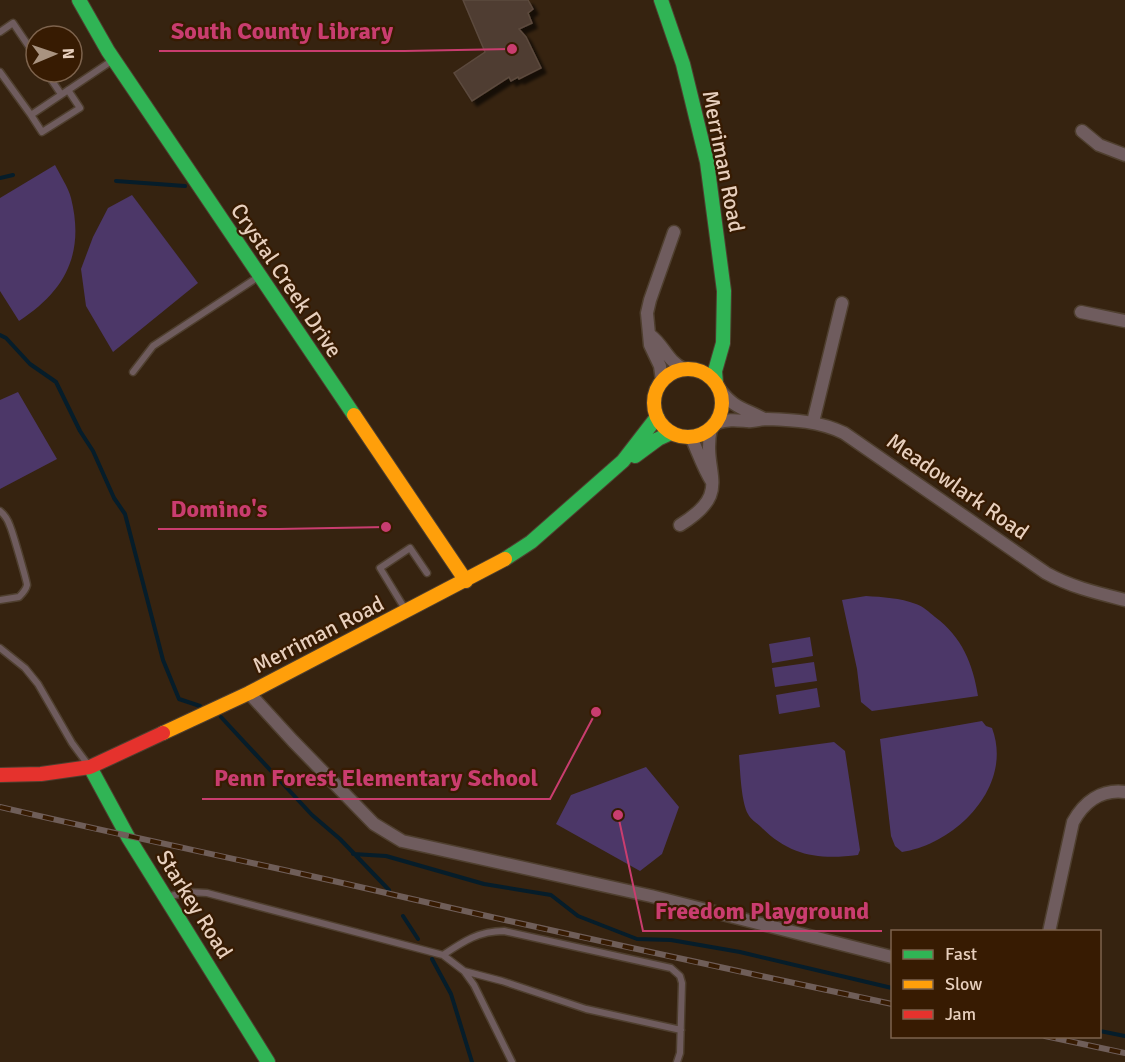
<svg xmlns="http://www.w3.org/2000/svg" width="1125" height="1062" font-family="Signika,sans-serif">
  <defs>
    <filter id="shadow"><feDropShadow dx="5" dy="5" stdDeviation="1.5" flood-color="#0009"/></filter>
  </defs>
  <rect width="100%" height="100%" fill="#362310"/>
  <!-- green -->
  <path fill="#4c3768" d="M55,165C60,175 68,187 71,198C85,254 65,291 19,321L0,291V198Z
    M132,195L198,283L113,352L86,306L81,269L93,237L108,208Z
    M18,392L57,459L0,489V400Z
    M866,596C883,597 900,598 916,604C923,606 929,612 935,617C962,637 973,664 978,696L872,711L861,702L857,669L842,600Z
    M810,637L813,656L772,663L769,644Z
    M814,662L817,681L775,687L772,668Z
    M817,688L820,707L779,714L776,695Z
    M982,721L986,726L992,728C1014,786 956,844 902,852L895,846L891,836L880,739Z
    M834,742L845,751L860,850L858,855C819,860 790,856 761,827C757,823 750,819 748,814C741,802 740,769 739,755Z
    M646,767L679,807L662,854L640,871L556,824L571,795Z"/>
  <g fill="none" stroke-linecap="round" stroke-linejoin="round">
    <!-- stream -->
    <path stroke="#061d2a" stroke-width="4" d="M0,178L13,175
      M116,181L185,186
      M0,335L6,338L30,364L56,382L80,431L93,451L114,498L125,514L163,660L179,699L200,706
      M221,717L312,815L340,839L389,890
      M353,854L386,856L484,884L551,895L578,916L637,939L671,940L740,952L892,988
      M403,916L418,939
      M432,959L451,994L472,1062
      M1100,1031L1125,1036"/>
  </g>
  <!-- building -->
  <path fill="#4f3d31" stroke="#5c4a3e" stroke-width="1.5" filter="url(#shadow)" d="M463,0H528L533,9L528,13L532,23L519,29L526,37L541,68L519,79L518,77L511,81L509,77L472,101L454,73L485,52Z"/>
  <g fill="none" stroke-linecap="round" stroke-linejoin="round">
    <!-- lane casing -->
    <g stroke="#4f3f2f" stroke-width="9">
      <path id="lane" d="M0,32L13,23L36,57
        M0,72L31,115L113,60
        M46,72L61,94
        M31,115L42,132L80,108L68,90
        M133,372L153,346L258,277
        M0,511C5,515 8,520 10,526C13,533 27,582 27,585C26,590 22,594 19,597L0,600
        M405,609L380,568L410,548L427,573
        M0,648L25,668L38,684L72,743L89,766
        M166,897L188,892L207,893L443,955L464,971L474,985L512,1062
        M443,955C464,941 479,931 504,931L671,968L680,976L682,983L680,1053L677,1062
        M464,971L502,981L586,1009L681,1030"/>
    </g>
    <!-- street casing -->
    <g stroke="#4f3f2f" stroke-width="15">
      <path id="street" d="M1082,131L1099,145L1125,155
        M1081,312L1125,321
        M650,335C664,345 667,361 684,369
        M662,381L660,366L650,345L647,313L650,300L674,232
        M720,390C735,409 744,408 764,419
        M813,422L842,303
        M716,423C730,419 735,420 748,421C754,422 760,419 767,419C794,420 819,421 844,433L1046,573C1071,587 1097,593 1125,600
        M691,437C698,452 703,468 712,482
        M680,525C735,491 701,475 711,428
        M249,693L293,741L374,824L402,841L651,896L892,957
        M1049,932L1073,822C1084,802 1101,789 1125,792"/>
    </g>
    <!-- fast casing -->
    <g stroke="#4f3f2f" stroke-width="16">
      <path id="fast" d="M79,0L108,51L354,415
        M661,0L683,64L707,162L724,291L723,343L715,371L716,383
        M635,456L658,439L671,433
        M505,559L531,542L623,461L657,417
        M90,767L128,837L268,1062"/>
    </g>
    <!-- slow casing -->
    <g stroke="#4f3f2f" stroke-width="16">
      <path id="slow" d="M654 403a34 34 0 1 1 68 0a34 34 0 1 1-68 0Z
        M354,415L466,581
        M163,733L249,693L505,559"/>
    </g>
    <!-- jam casing -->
    <g stroke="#4f3f2f" stroke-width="16">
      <path id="jam" d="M0,775L41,774L90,767L163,733"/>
    </g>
    <!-- lane -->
    <use href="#lane" stroke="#6f5c5e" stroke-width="6"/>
    <!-- street -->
    <use href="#street" stroke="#6f5c5e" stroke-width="12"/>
    <!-- fast -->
    <use href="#fast" stroke="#30b455" stroke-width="14"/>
    <!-- slow -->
    <use href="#slow" stroke="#ff9f0a" stroke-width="14"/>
    <!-- jam -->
    <use href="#jam" stroke="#e5322d" stroke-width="14"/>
    <!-- rail casing -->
    <g stroke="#6f5e59" stroke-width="6">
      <path id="rail" d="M0,807C128,837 257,863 386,893C554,932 723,968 892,1004
        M1045,1036L1125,1053"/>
    </g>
    <!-- rail -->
    <use href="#rail" stroke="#371b02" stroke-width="4" stroke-dasharray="11" stroke-linecap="butt"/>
  </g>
  <g text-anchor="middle" stroke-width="4.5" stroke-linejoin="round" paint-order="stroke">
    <!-- street labels -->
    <g font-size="22" fill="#e7cfbd" stroke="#371b02">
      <text transform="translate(724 161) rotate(79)" y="8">Merriman Road</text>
      <text transform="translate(287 280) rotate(56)" y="8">Crystal Creek Drive</text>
      <text transform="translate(958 486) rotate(35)" y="8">Meadowlark Road</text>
      <text transform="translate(318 634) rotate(-27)" y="8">Merriman Road</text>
      <text transform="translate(195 904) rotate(58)" y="8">Starkey Road</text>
    </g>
  </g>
  <!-- callouts -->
  <path fill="none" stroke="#c93d6f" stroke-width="2" d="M512 49L405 51H159M386 527L279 529H158M596 712L550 799H202M618 815L643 931H882"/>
  <g fill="#c93d6f" stroke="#371b02" stroke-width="2">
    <circle cx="512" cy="49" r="6"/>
    <circle cx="386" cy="527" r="6"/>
    <circle cx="596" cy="712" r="6"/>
    <circle cx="618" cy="815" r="6"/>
  </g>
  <g font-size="24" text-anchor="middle" font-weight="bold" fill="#c93d6f" stroke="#371b02" stroke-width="4.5" stroke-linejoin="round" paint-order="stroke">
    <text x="282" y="39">South County Library</text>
    <text x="219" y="517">Domino's</text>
    <text x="376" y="786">Penn Forest Elementary School</text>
    <text x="762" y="919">Freedom Playground</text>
  </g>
  <!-- legend -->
  <rect x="891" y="930" width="210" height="108" fill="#371b02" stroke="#7d634d" stroke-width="1.5"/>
  <rect x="903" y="950" width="30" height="9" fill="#30b455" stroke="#7d634d" stroke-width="1.5"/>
  <text x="945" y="960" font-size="18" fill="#e7cfbd">Fast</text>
  <rect x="903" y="980" width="30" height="9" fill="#ff9f0a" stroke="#7d634d" stroke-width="1.5"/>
  <text x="945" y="990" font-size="18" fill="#e7cfbd">Slow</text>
  <rect x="903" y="1010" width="30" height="9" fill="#e5322d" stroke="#7d634d" stroke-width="1.5"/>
  <text x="945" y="1020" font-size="18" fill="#e7cfbd">Jam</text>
  <!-- north arrow -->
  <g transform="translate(54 54) rotate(88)"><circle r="28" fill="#371b02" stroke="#7d634d" stroke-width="1.5"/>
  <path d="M0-4.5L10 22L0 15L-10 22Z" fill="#a99380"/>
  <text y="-9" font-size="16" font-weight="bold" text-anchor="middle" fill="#e7cfbd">N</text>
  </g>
</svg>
